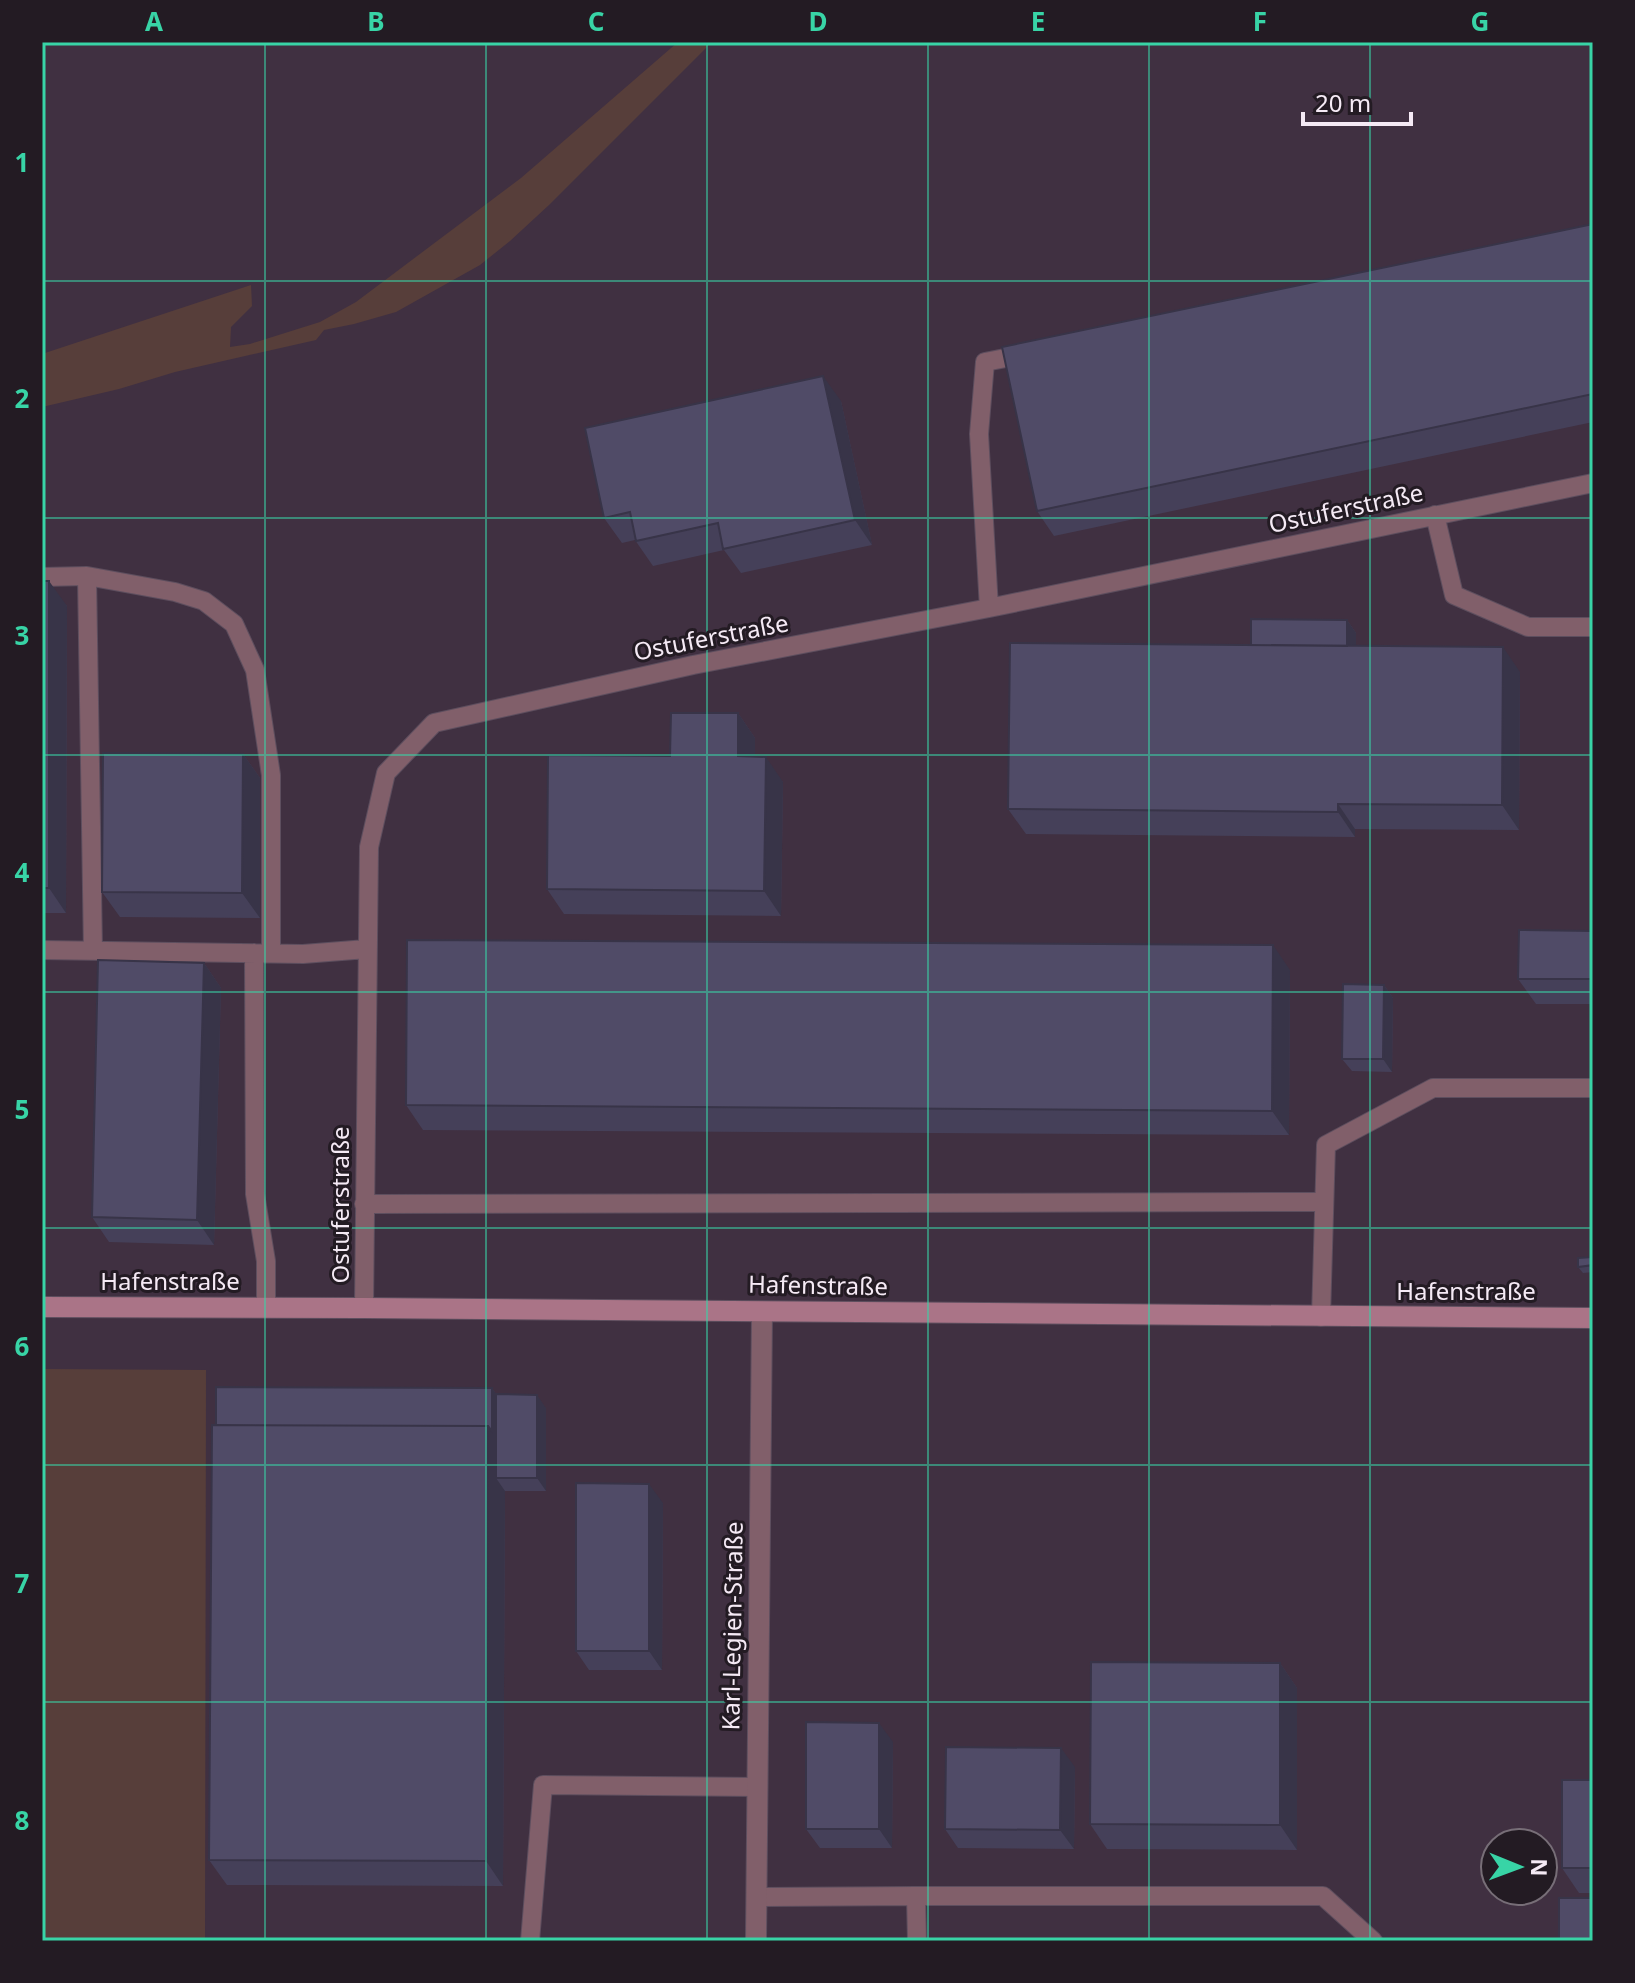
<svg xmlns="http://www.w3.org/2000/svg" width="1635" height="1983" font-family="'Noto Sans',sans-serif">
  <rect width="100%" height="100%" fill="#403041"/>
  <!-- green -->
  <path fill="#573e3a" d="M678,42H712L549,205L510,241L480,265L396,312L354,324L324,330L316,340L175,372L119,389L42,407V354L251,285L252,306L231,327L230,347L250,344L320,322L356,302L521,178Z
    M42,1369L206,1370L205,1941H42Z"/>
  <g fill="none" stroke-linecap="round" stroke-linejoin="round">
    <!-- lane casing -->
    <g stroke="#5d4e5e" stroke-width="20">
      <path id="lane" d="M1435,515L1454,595L1528,627H1593
        M87,576L93,951
        M42,577L87,576L175,592L204,601L234,624L255,670L271,775V953
        M989,608L979,434L985,362L1026,354
        M42,950L303,954L367,949
        M254,953L255,1194L266,1261V1308
        M364,1204L1324,1202
        M364,1308L369,847L386,773L434,723L693,665L989,608L1593,483
        M1321,1317L1326,1145L1433,1088H1593
        M916,1896H1323L1373,1941
        M756,1897L916,1896L917,1941
        M530,1941L543,1785L758,1787"/>
    </g>
    <!-- street casing -->
    <g stroke="#5d4e5e" stroke-width="22">
      <path id="street" d="M756,1941L762,1312"/>
    </g>
    <!-- secondary casing -->
    <g stroke="#5d4e5e" stroke-width="22">
      <path id="secondary" d="M42,1307L364,1308L1593,1318"/>
    </g>
    <!-- lane -->
    <use href="#lane" stroke="#815f6a" stroke-width="18"/>
    <!-- street -->
    <use href="#street" stroke="#815f6a" stroke-width="20"/>
    <!-- secondary -->
    <use href="#secondary" stroke="#aa7487" stroke-width="20"/>
  </g>
  <!-- wall -->
  <path fill="#454059" d="M1593,224V422L1054,536L1037,511Z
    M841,401L872,545L741,573L724,550L653,566L635,540L622,543L604,518Z
    M42,581L67,606L66,913H42Z
    M1347,620L1356,633V646L1520,672L1519,830L1355,829V837L1026,834L1008,809L1251,645Z
    M738,713L755,738V757L783,782L781,916L564,914L547,889L670,756Z
    M243,754L260,778V918L120,917L102,892Z
    M1593,931V1004H1536L1518,979Z
    M204,963L221,988L214,1245L109,1242L92,1217Z
    M1290,970L1289,1135L423,1130L406,1105Z
    M1384,985L1393,998L1392,1072L1352,1071L1342,1059Z
    M1593,1257V1272L1583,1273L1578,1267Z
    M492,1388L496,1394L546,1408V1491H505L503,1886L227,1885L209,1860Z
    M663,1503L662,1670H589L576,1651Z
    M1280,1663L1297,1688V1850L1107,1849L1090,1824Z
    M893,1742L892,1848H820L806,1829Z
    M1075,1767L1074,1849L958,1848L945,1829Z
    M1593,1780V1893H1579L1562,1868Z"/>
  <!-- shaded-wall -->
  <path fill="#383448" d="M823,376L841,401L872,545L855,520Z
    M49,581L67,606L66,913L49,888Z
    M1347,620L1356,633V671L1347,658Z
    M1503,647L1520,672L1519,830L1502,805Z
    M738,713L755,738V781L738,756Z
    M243,754L260,778V918L242,893Z
    M766,757L783,782L781,916L764,891Z
    M1338,804L1355,829V837L1338,812Z
    M1273,945L1290,970L1289,1135L1272,1111Z
    M204,963L221,988L214,1245L197,1220Z
    M1384,985L1393,998L1392,1072L1383,1059Z
    M492,1388L505,1407L496,1478L505,1491L503,1886L486,1861L488,1426Z
    M537,1395L546,1408V1491L537,1478Z
    M649,1484L663,1503L662,1670L649,1651Z
    M1280,1663L1297,1688V1850L1280,1825Z
    M879,1723L893,1742L892,1848L879,1829Z
    M1061,1748L1075,1767L1074,1849L1060,1830Z"/>
  <!-- building -->
  <path fill="#504b67" stroke="#383448" stroke-width="2" d="M1593,224V394L1037,511L1002,347Z
    M823,376L855,520L723,549L718,523L636,541L630,512L604,518L585,428Z
    M42,581H49V888H42Z
    M1251,619L1347,620V646L1251,645Z
    M1010,643L1503,647L1502,805L1338,804V812L1008,809Z
    M671,713H738V756L766,757L764,891L547,889L548,755L670,756Z
    M103,753L243,754L242,893L102,892Z
    M1519,930L1593,931V979H1518Z
    M407,940L1273,945L1272,1111L406,1105Z
    M98,960L204,963L197,1220L92,1217Z
    M1343,984L1384,985L1383,1059H1342Z
    M1593,1257V1265L1578,1267V1258Z
    M216,1387L492,1388V1431L488,1426L216,1425Z
    M496,1394L537,1395V1478H496Z
    M212,1425L488,1426L486,1861L209,1860Z
    M576,1483L649,1484V1651H576Z
    M1091,1662L1280,1663V1825L1090,1824Z
    M806,1722L879,1723V1829H806Z
    M946,1747L1061,1748L1060,1830L945,1829Z
    M1562,1780H1593V1868H1562Z
    M1559,1898H1593V1941H1559Z"/>
  <!-- grid -->
  <path fill="none" stroke="#38d4a6" stroke-width="2" stroke-opacity="0.55" d="M265,42V1941M486,42V1941M707,42V1941M928,42V1941M1149,42V1941M1370,42V1941M42,281H1593M42,518H1593M42,755H1593M42,992H1593M42,1228H1593M42,1465H1593M42,1702H1593"/>
  <g text-anchor="middle" stroke-width="6" stroke-linejoin="round" paint-order="stroke">
    <!-- street labels -->
    <g font-size="24" fill="#f5eaf5" stroke="#231b23">
      <text transform="translate(1346 509) rotate(-12)" y="8">Ostuferstraße</text>
      <text transform="translate(711 638) rotate(-11)" y="8">Ostuferstraße</text>
      <text transform="translate(341 1205) rotate(-90)" y="8">Ostuferstraße</text>
      <text x="170" y="1290">Hafenstraße</text>
      <text transform="translate(818 1286) rotate(1)" y="8">Hafenstraße</text>
      <text x="1466" y="1300">Hafenstraße</text>
      <text transform="translate(733 1626) rotate(-89)" y="8">Karl-Legien-Straße</text>
    </g>
  </g>
  <!-- border -->
  <rect width="1635" height="1983" fill="none" stroke="#231b23" stroke-width="88"/>
  <!-- north arrow -->
  <g transform="translate(1519 1867) rotate(91)"><circle r="38" fill="#231b23" stroke="#776e77" stroke-width="2"/>
  <path d="M0-6L14 30L0 20L-14 30Z" fill="#38d4a6"/>
  <text y="-12" font-size="22" font-weight="bold" text-anchor="middle" fill="#f5eaf5">N</text>
  </g>
  <!-- scale -->
  <path d="M1303 112v12h108v-12" fill="none" stroke="#f5eaf5" stroke-width="4"/>
  <text x="1315" y="112" font-size="24" fill="#f5eaf5" stroke="#231b23" stroke-width="6" paint-order="stroke">20 m</text>
  <rect x="44" y="44" width="1547" height="1895" fill="none" stroke="#38d4a6" stroke-width="3"/>
  <g font-size="26" text-anchor="middle" font-weight="bold" fill="#38d4a6">
    <text x="154" y="31">A</text>
    <text x="376" y="31">B</text>
    <text x="596" y="31">C</text>
    <text x="818" y="31">D</text>
    <text x="1038" y="31">E</text>
    <text x="1260" y="31">F</text>
    <text x="1480" y="31">G</text>
    <text x="22" y="172">1</text>
    <text x="22" y="408">2</text>
    <text x="22" y="645">3</text>
    <text x="22" y="882">4</text>
    <text x="22" y="1119">5</text>
    <text x="22" y="1356">6</text>
    <text x="22" y="1593">7</text>
    <text x="22" y="1830">8</text>
  </g>
</svg>
